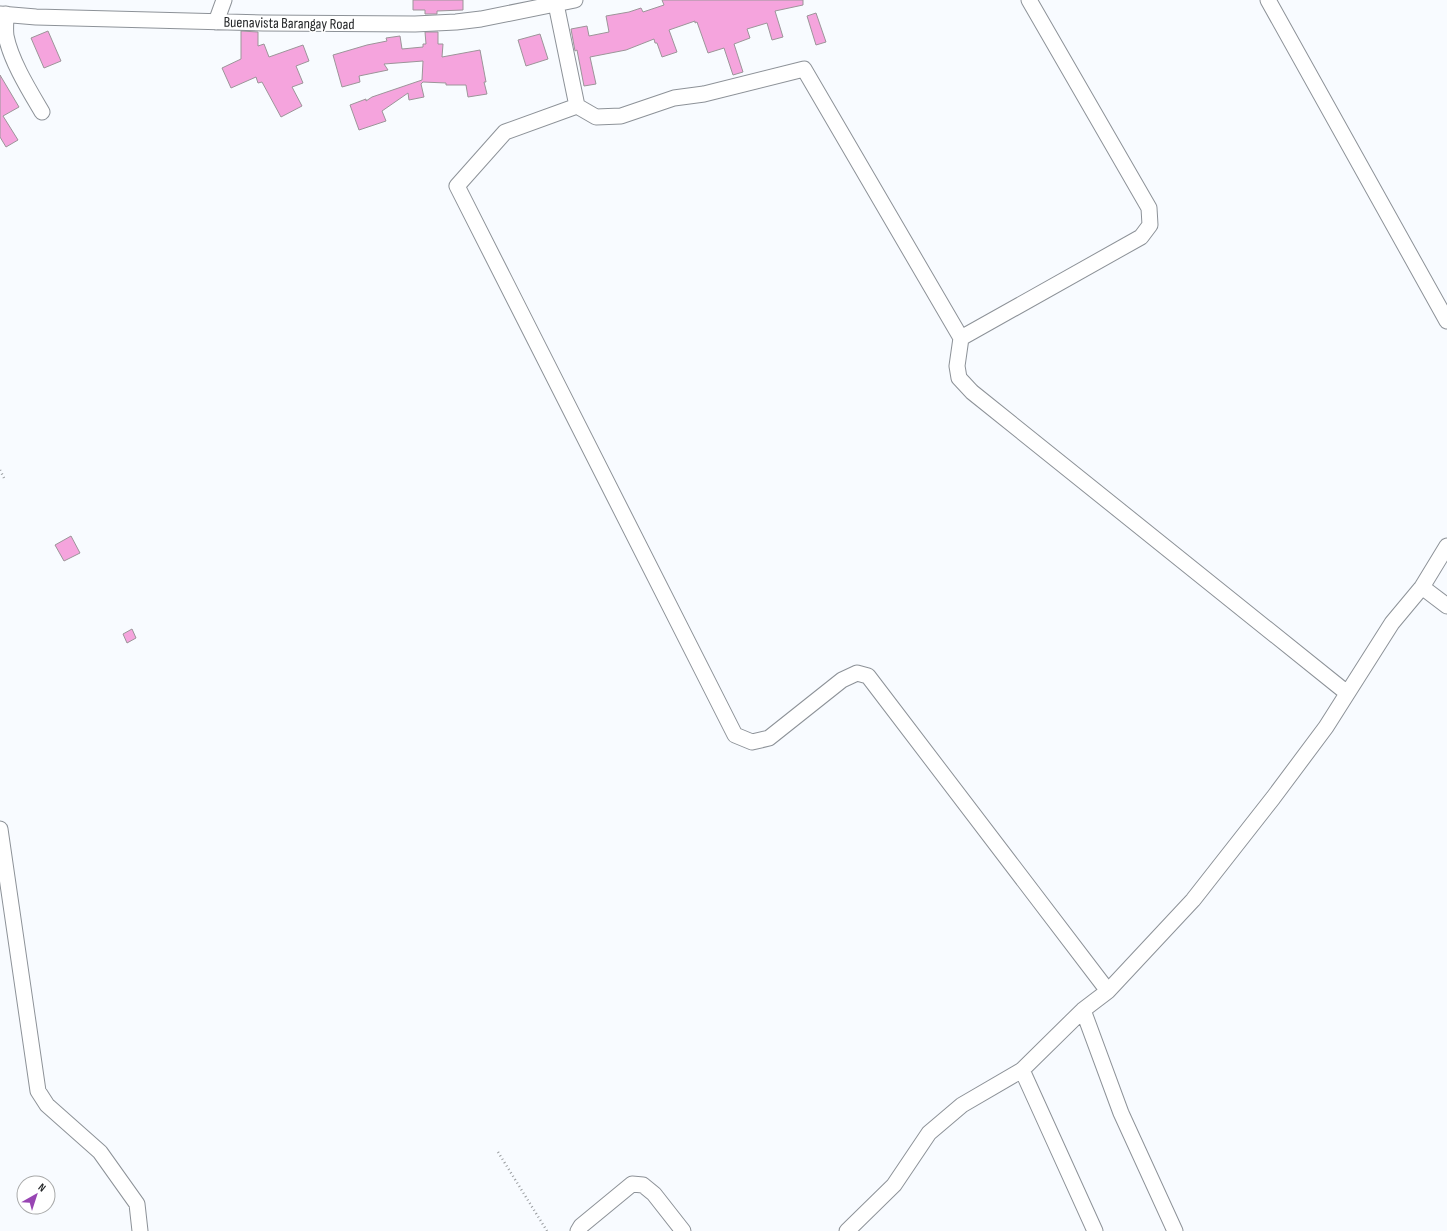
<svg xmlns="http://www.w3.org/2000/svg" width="1447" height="1231" font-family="'Sofia Sans Condensed',sans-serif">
  <rect width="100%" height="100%" fill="#f8fbff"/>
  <!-- building -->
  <path fill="#f5a4dd" stroke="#9c9599" d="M413,0H463V10L437,11V14H425V10H413Z
    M662,0H803V5L775,11L783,37L772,40L767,23L747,29L750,38L734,44L743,72L733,75L724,48L708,53L697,22L695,23V21L669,30L677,52L662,57L657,43H655L654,39L626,50L590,57L596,84L584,86L577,50L575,51L571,29L587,26L589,36L609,32L606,16L629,12L641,8L643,12L664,5Z
    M816,13L826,42L816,45L807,16Z
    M48,31L61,61L44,68L31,38Z
    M241,31L258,32V46L264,44L269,57L303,45L309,61L296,66L303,83L292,87L302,106L281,117L262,82L258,83L256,77L231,88L222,68L241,59Z
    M425,32H438V44H443L442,57L480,50L486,82H484L487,94L468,97L466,85H446V83L423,82L421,84L424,97L409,100L408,93L382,111L386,121L359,130L350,105L366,99V101L372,97L422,80L423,61L384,64L388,70L359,76L360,82L342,87L333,55L367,45L387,41L386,38L400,36L402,49L423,47V44H426Z
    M540,34L548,59L526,66L518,40Z
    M0,75L19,107L3,116L18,140L6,147L0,137Z
    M71,536L80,553L64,561L55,545Z
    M132,629L136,638L127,643L123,634Z"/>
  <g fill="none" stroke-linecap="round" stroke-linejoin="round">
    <!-- minor casing -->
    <g stroke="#8d9298" stroke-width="17">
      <path id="minor" d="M1268,0L1447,321
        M556,4L577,106L596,117L621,116L674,98L704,94L804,69L961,338L957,366L959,378L972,392L1347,693
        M0,14L36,17L263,23L415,24L456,22L481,19L575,0
        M6,14C6,22 5,29 6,36C11,61 29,90 42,112
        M216,22L224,0
        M577,106L505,132L457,186L735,735L752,742L769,738L842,680L857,673L868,676L1108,991
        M961,338L1141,237L1150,225L1149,208L1029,0
        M1422,587L1447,606
        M0,829L38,1091L47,1105L100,1152L137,1204L140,1231
        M1083,1010L1121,1113L1175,1231
        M1022,1070L1095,1231
        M578,1231L581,1226L632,1184L643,1185L654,1194L683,1231
        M847,1231L894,1185L929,1133L962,1105L1022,1070L1083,1010L1108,991L1193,900L1273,798L1326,727L1392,623L1422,587L1447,546"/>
    </g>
    <!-- path -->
    <path stroke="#9a9da0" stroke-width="2.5" stroke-dasharray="1 3" stroke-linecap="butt" d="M0,470L4,478
      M498,1152L547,1231"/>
    <!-- minor -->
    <use href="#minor" stroke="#fff" stroke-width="15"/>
  </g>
  <g text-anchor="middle" stroke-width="3" stroke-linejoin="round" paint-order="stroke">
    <!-- street labels -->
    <g font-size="15" fill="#252729" stroke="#fff">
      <text transform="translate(289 23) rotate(1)" y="5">Buenavista Barangay Road</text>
    </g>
  </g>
  <!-- north arrow -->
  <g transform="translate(36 1195) rotate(39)"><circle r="19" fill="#ffffff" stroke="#a8a9a9"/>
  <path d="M0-3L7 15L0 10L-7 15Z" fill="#9845b3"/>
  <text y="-6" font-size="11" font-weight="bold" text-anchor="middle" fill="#252729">N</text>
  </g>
</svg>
